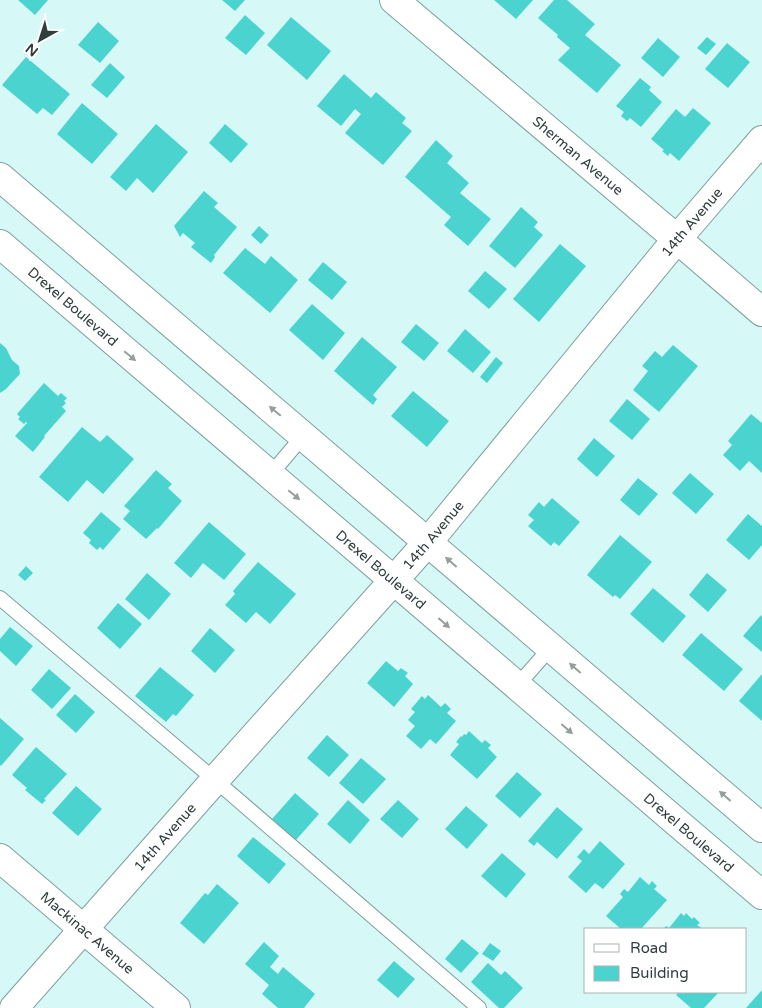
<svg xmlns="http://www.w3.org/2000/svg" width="762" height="1008" font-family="'Varela Round',sans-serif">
  <rect width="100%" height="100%" fill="#d6f9f7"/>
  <!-- building -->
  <path fill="#4bd4cf" d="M18,0H48L35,15Z
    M222,0H245L235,11Z
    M494,0H533L516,19Z
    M554,0H567L595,24L585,35L621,65L597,93L558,60L570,48L557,37L558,35L538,18Z
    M245,15L265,33L246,55L225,38Z
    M291,17L331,51L307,80L267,45Z
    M98,22L119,41L100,63L78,45Z
    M707,37L716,44L706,55L697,48Z
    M658,38L680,57L663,77L641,58Z
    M727,43L750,62L728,88L705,69Z
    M26,57L70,94L52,115L43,108L37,114L2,85Z
    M110,63L125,77L107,98L91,85Z
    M344,74L371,98L376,92L406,118L402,123L412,131L383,165L345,133L361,114L355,109L341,126L317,106Z
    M640,78L651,87L649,90L662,102L641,127L630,118L627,121L621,116L624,112L616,106Z
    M82,103L118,134L92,164L57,134Z
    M693,108L711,123L679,161L670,153L668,156L662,151L664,150L651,139L676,109L685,117Z
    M156,124L188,152L153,193L137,178L126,191L110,177Z
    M225,124L248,144L231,163L209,143Z
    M436,140L453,156L447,163L469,183L460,193L491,219L468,246L444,225L451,217L405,177Z
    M204,191L218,203L214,207L237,227L214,255L215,257L211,263L191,247L195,243L183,233L180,237L174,226Z
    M521,207L538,222L534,227L543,235L515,268L489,246Z
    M259,226L269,235L261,244L251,235Z
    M560,244L586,266L539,322L513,299Z
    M245,248L265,264L271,256L298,280L270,313L223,273Z
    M323,262L347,282L332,300L308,280Z
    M485,271L507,289L489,309L468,291Z
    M312,304L345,333L323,360L289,330Z
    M416,324L439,343L424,361L401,342Z
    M465,329L491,352L473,373L447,351Z
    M362,337L397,367L373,395L377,399L373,405L334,371Z
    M0,343L6,348L12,360L19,366L20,374L6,389L0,393Z
    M673,345L698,366L659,412L633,390L648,371L642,366L655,351L662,357Z
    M496,357L503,363L487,383L480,377Z
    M44,383L58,396L61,393L67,398L64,401L66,403L62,407L66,411L44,436L45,437L33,452L15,436L27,423L26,422L24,424L18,419L20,417L17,414Z
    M413,391L449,421L427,447L391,416Z
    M627,399L650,419L632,440L609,421Z
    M751,414L762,423V473L749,461L740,471L723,455L732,445L728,441Z
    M82,427L100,442L107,435L134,459L103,494L87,480L68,502L39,477Z
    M594,438L615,456L597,477L577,459Z
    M156,470L172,484L168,488L182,501L158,529L157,528L146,539L123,519L130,511L124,506Z
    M690,473L714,494L696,514L672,493Z
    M638,478L658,494L639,516L620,500Z
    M552,498L580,522L559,546L554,542L551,546L528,526L534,520L528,515L539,502L544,507Z
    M101,512L121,529L103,550L100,547L97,550L89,543L91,540L83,533Z
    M748,514L762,526V545L749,560L726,540Z
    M209,522L246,554L224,580L203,563L191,578L174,563Z
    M620,535L652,562L620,599L615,595L613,597L587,575Z
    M258,562L296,594L270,624L256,612L246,623L225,605L235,594L233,591Z
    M26,566L33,573L25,581L18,575Z
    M147,573L171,594L149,620L125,599Z
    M707,573L727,590L708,612L689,595Z
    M653,588L686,616L663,643L630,614Z
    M118,603L142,624L120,649L97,628Z
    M761,615L762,617V652L743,636Z
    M10,627L33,646L16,666L0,651V639Z
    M210,628L235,650L215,673L191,651Z
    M701,633L743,669L724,691L682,655Z
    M386,661L398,671L401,668L408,673L405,676L413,684L394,707L367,683Z
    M160,667L194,695L176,716L173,714L166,722L135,696Z
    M49,669L71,688L52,709L31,690Z
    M762,674V721L739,701Z
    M75,694L95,712L76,733L56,715Z
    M428,695L441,707L445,703L451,709L447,713L456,721L436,744L430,739L421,749L406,736L415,726L408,720L415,712L411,709L422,696L425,699Z
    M0,718L24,739L1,766L0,765Z
    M469,731L482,743L485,740L491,745L488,748L497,757L477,779L450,755L459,744L456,742L461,736L462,737L464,734L466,735Z
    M327,735L349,755L329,777L307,758Z
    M36,747L67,774L44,799L46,800L42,804L25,790L27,788L12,775Z
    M361,758L386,779L363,804L339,783Z
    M517,772L542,794L520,818L495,796Z
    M76,786L102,809L78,836L52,813Z
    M295,793L319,814L296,840L272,819Z
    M348,800L370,820L350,844L327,824Z
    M398,800L419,819L402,838L380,819Z
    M466,806L488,825L467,849L445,829Z
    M557,807L583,829L557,859L537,842L534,846L528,841Z
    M253,837L286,864L269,884L237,856Z
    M600,841L625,864L603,889L595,883L586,893L568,877L582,861L577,857L584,849L589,854Z
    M502,853L526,874L506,898L481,876Z
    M640,877L649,885L652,881L657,886L654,889L667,900L641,929H621L606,916L623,897L620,894L624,889L628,892Z
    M217,884L239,903L204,944L180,923L205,893L208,895Z
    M681,913L684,916L686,913L692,919L694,917L700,923L697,925L703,929H663L666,926L669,928Z
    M462,939L479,953L461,973L445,959Z
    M264,942L279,956L270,967L278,974L283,967L315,994L304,1008H278L262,994L269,985L245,964Z
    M490,943L501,951L493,961L482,954Z
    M394,961L415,979L398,998L377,980Z
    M488,963L501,975L505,971L523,988L504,1008H499L471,982Z
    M762,990V1008H746Z
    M679,992H719L704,1008H691L676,995Z"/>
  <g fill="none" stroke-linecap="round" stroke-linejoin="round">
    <!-- service casing -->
    <g stroke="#7e9f9d" stroke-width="16">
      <path id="service" d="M270,475L304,435
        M0,598L215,780L479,1008
        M517,686L551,647"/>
    </g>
    <!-- minor casing -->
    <g stroke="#7e9f9d" stroke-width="30">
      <g id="minor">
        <path id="s1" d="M394,0L677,239L762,312"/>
        <path id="s2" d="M0,858L176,1008"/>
        <path id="s3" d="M14,1008L215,780L428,542L677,239L762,140"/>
      </g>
    </g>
    <!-- tertiary casing -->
    <g stroke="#7e9f9d" stroke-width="30">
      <g id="tertiary">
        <path d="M0,177L762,828"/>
        <path id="s4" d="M0,244L762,895"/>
      </g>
    </g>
    <!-- service -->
    <use href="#service" stroke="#fff" stroke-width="14"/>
    <!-- minor -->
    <use href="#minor" stroke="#fff" stroke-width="28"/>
    <!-- tertiary -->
    <use href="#tertiary" stroke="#fff" stroke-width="28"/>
  </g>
  <!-- one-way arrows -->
  <defs><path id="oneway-solid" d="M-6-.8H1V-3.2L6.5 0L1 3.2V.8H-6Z" transform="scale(1.25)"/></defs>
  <g fill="#989e9e">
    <use href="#oneway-solid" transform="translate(130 356) rotate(40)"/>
    <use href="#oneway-solid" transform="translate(275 411) rotate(-140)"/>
    <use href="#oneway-solid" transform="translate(294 495) rotate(40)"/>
    <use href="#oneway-solid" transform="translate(451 562) rotate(-139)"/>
    <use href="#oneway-solid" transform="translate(444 623) rotate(41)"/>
    <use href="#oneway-solid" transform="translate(575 668) rotate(-139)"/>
    <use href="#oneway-solid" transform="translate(567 729) rotate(41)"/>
    <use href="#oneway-solid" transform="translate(725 796) rotate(-139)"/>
  </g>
  <g text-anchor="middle" stroke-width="4" stroke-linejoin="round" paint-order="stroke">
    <!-- street labels -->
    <g font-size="14" fill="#303e3d" stroke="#fff">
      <text dy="5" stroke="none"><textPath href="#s1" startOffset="241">Sherman Avenue</textPath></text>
      <text dy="5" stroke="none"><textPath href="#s3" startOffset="1038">14th Avenue</textPath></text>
      <text dy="5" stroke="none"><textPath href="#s4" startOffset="96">Drexel Boulevard</textPath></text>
      <text dy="5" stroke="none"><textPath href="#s3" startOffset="632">14th Avenue</textPath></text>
      <text dy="5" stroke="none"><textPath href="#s4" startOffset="501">Drexel Boulevard</textPath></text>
      <text dy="5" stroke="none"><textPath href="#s4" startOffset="906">Drexel Boulevard</textPath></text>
      <text dy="5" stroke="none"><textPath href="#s3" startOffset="228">14th Avenue</textPath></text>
      <text dy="5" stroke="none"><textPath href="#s2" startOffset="115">Mackinac Avenue</textPath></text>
    </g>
  </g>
  <!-- legend -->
  <rect x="584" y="928" width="162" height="65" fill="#ffffff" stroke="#acb2b1"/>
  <rect x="594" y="944" width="25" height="8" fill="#ffffff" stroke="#acb2b1"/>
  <text x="630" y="953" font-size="15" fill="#303e3d">Road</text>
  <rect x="594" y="966" width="25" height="15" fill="#4bd4cf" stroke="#acb2b1"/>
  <text x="630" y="978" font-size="15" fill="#303e3d">Building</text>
  <!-- north arrow -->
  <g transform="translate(40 40) rotate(219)" stroke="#ffffff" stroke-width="4" paint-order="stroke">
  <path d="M0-4L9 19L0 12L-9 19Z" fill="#303e3d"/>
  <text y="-8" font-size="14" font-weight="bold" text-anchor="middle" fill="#303e3d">N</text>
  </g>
</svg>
